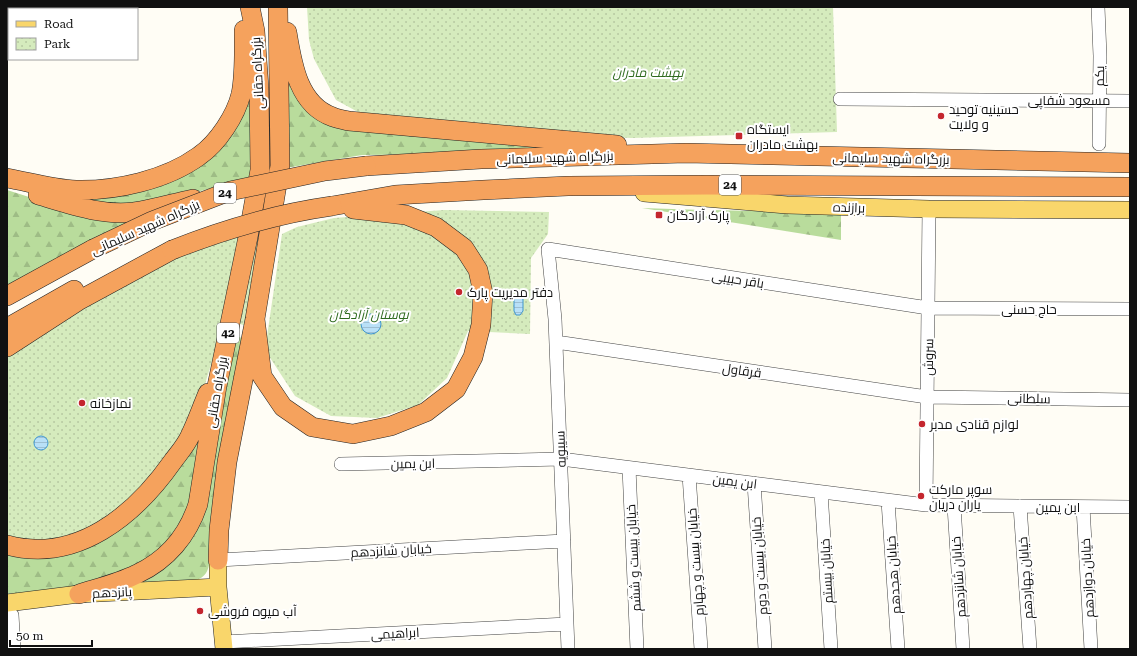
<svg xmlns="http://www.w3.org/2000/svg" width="1137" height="656" font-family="'Roboto Serif',Cairo,serif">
  <defs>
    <pattern id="forest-firs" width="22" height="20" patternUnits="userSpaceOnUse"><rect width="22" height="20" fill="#b9dc9c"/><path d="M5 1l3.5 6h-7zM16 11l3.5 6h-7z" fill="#9ebc85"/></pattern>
    <pattern id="park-dots" width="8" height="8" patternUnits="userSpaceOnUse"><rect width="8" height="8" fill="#d5ebbd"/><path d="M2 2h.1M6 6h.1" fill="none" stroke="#b6c8a1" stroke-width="1.8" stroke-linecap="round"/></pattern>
    <pattern id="water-rules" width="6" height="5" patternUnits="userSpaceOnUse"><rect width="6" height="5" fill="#b9e0f7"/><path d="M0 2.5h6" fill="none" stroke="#9ebfd3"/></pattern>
  </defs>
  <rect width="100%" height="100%" fill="#fffdf5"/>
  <!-- forest -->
  <path fill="url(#forest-firs)" d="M247,14L252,177L138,208L114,210L66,192L133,188L225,134Z
    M286,47L311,109L627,148L463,154L362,155L286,168Z
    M7,190L70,210L152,211L7,287Z
    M642,208L703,210V216L711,217V210L841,213V240Z
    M232,334L244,339L211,556C208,570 208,577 193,581L95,591L176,551Z
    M204,415L193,509L167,546L120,577L51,591L7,594V553Z"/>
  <!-- park -->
  <path fill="url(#park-dots)" d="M307,7H833L837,132L631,138L546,134L369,118L336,100L314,59L309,40Z
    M444,210L549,212L548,234L531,258L530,334L468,331L447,378L418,405L377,418L331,416L295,396L265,350L282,234L297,227L334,218Z
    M243,233L221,332L197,410L188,433L135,499L67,541L7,540V358L81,306L190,251Z
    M268,233L247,326L233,322L252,238Z"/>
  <!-- water -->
  <path fill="url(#water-rules)" stroke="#3f96cf" d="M518,296L523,299V311L520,315H516L514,311V299Z
    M361 324a10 10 0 1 1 20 0a10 10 0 1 1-20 0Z
    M34 443a7 7 0 1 1 14 0a7 7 0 1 1-14 0Z"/>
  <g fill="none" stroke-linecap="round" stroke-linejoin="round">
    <!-- minor casing -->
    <g stroke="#444" stroke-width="14">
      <path id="minor" d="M1098,7L1100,56L1099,144
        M840,99L1130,101
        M556,342L927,397L1130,400
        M341,464L561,459L926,505L1130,507
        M629,468L637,649
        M689,475L701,649
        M754,483L765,649
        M821,492L831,649
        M888,501L898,649
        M926,505L929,209
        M954,506L963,649
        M1020,506L1030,649
        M1083,507L1091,649
        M218,560L564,541
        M12,615L14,649
        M224,642L567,624
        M568,649L555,319L548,249L928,308L1130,309"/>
    </g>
    <!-- major casing -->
    <g stroke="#222" stroke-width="18">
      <path id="major" d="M644,193L787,205L929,209L1130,210
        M218,560V587L224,649
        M7,603L79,594L218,587"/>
    </g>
    <!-- highway casing -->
    <g stroke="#222" stroke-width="20">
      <path id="highway" d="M287,32C292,63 298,105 333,117C338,119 344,120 349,121L617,145
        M366,166L481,159L686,153L1130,163
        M7,178C29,182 52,189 76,190C116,191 166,180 199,156C218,143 236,115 241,94C245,74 244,51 244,30
        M38,195C69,204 101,216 134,212C154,209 174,203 193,199
        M332,206L395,195L483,190L568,186L706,185L1130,187
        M7,296L93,249
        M255,319L262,376L283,407L312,427L353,434L391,426L426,412L456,389L473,357L481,325L483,293L478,270L464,248L436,227L406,215L353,209
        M7,328L74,290
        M7,347L78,301L172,250
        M7,545C77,564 135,515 173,461C179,453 186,445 190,436C197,422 202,407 208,393
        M218,560L219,530L227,462L255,319L280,166L278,7
        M79,594C98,588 119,583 137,574C167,560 188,535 198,504L217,386L248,237L260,170L259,88L255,31L250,7"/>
    </g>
    <!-- minor -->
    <use href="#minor" stroke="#fff" stroke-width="13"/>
    <!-- major -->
    <use href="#major" stroke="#f9d66b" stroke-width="17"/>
    <!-- highway -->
    <use href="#highway" stroke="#f5a25d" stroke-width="19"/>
    <!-- highway-bridge casing -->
    <g stroke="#222" stroke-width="20" stroke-linecap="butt">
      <path id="highway-bridge" d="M93,249L152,221L230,191L325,171L366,166
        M172,250C225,229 275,214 332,206"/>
    </g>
    <!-- highway-bridge -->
    <use href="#highway-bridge" stroke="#f5a25d" stroke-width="19"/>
  </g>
  <!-- markers -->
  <g fill="#c4262e" stroke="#fff" stroke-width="1.5">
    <circle cx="941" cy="116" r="4"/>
    <rect x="735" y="132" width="8" height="8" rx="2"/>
    <rect x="655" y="211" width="8" height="8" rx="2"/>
    <circle cx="459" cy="292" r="4"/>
    <circle cx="82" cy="403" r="4"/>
    <circle cx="922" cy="424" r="4"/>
    <circle cx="921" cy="496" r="4"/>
    <circle cx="200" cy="611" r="4"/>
  </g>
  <g text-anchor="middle" stroke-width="4" stroke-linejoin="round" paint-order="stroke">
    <!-- shield labels -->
    <g fill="#fff" stroke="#585858" stroke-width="1">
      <rect x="719" y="175" width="22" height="20" rx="3"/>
      <rect x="214" y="183" width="22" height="20" rx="3"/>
      <rect x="217" y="323" width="22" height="20" rx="3"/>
    </g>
    <g font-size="12" font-weight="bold" fill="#111">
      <text x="730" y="189">24</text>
      <text x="225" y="197">24</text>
      <text x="228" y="337">42</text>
    </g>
    <!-- park labels -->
    <g font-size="13" font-style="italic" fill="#2f6b1f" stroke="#fff">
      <text x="648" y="77">بهشت مادران</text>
      <text x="369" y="319">بوستان آزادگان</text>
    </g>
    <!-- street labels -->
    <g font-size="13" fill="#111" stroke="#fff">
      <text transform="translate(257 73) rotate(-93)" y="5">بزرگراه حقانی</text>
      <text transform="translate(1099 76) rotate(-89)" y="5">یکم</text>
      <text x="1069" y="105">مسعود شفاپی</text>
      <text transform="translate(555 157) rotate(-2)" y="5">بزرگراه شهید سلیمانی</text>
      <text transform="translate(891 158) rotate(1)" y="5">بزرگراه شهید سلیمانی</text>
      <text transform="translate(849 207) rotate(2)" y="5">برازنده</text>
      <text transform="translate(145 227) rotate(-24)" y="5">بزرگراه شهید سلیمانی</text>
      <text transform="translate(738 279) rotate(9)" y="5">باقر حبیبی</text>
      <text x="1029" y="314">حاج حسنی</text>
      <text transform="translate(928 357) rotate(-89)" y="5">سروش</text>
      <text transform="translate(742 370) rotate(8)" y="5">قرقاول</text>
      <text transform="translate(216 392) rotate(-80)" y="5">بزرگراه حقانی</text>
      <text transform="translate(1029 398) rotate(1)" y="5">سلطانی</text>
      <text transform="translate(560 449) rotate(-92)" y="5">سیبویه</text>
      <text transform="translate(413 463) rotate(-1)" y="5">ابن یمین</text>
      <text transform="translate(735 481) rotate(7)" y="5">ابن یمین</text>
      <text x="1058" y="512">ابن یمین</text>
      <text transform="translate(391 550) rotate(-3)" y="5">خیابان شانزدهم</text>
      <text transform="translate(633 558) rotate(-93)" y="5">خیابان بیست و ششم</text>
      <text transform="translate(695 562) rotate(-94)" y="5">خیابان بیست و چهارم</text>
      <text transform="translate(759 566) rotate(-94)" y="5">خیابان بیست و دوم</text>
      <text transform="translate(826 571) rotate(-93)" y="5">خیابان بیستم</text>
      <text transform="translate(893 575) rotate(-94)" y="5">خیابان هجدهم</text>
      <text transform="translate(958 577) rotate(-94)" y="5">خیابان شانزدهم</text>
      <text transform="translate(1025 578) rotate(-94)" y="5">خیابان چهاردهم</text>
      <text transform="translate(1087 578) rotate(-93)" y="5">خیابان دوازدهم</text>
      <text transform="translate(112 592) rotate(-3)" y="5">پانزدهم</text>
      <text transform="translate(395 633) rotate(-3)" y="5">ابراهیمی</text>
    </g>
    <!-- poi labels -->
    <g font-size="13" fill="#111" stroke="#fff" text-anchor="start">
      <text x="949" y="114">حسینیه توحید<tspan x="949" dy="15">و ولایت</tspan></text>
      <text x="747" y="134">ایستگاه<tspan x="747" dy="15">بهشت مادران</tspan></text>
      <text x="667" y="220">پارک آزادگان</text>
      <text x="467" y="297">دفتر مدیریت پارک</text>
      <text x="90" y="408">نمازخانه</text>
      <text x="930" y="429">لوازم قنادى مدبر</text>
      <text x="929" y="494">سوپر مارکت<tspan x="929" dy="15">یاران دریان</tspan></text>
      <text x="208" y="616">آب میوه فروشی</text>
    </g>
  </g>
  <!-- border -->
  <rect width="1137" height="656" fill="none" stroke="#111111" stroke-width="16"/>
  <!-- legend -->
  <rect x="8" y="8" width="130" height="52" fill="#ffffff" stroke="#a0a0a0"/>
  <rect x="16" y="21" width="20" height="6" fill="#f9d66b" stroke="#a0a0a0"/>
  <text x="44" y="28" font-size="12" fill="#111111">Road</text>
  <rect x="16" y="38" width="20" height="12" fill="url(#park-dots)" stroke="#a0a0a0"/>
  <text x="44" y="48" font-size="12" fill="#111111">Park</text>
  <!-- scale -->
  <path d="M10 640v6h82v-6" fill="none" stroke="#111111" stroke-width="2"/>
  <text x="16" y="640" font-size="12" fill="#111111" stroke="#ffffff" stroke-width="3" paint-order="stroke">50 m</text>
</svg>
